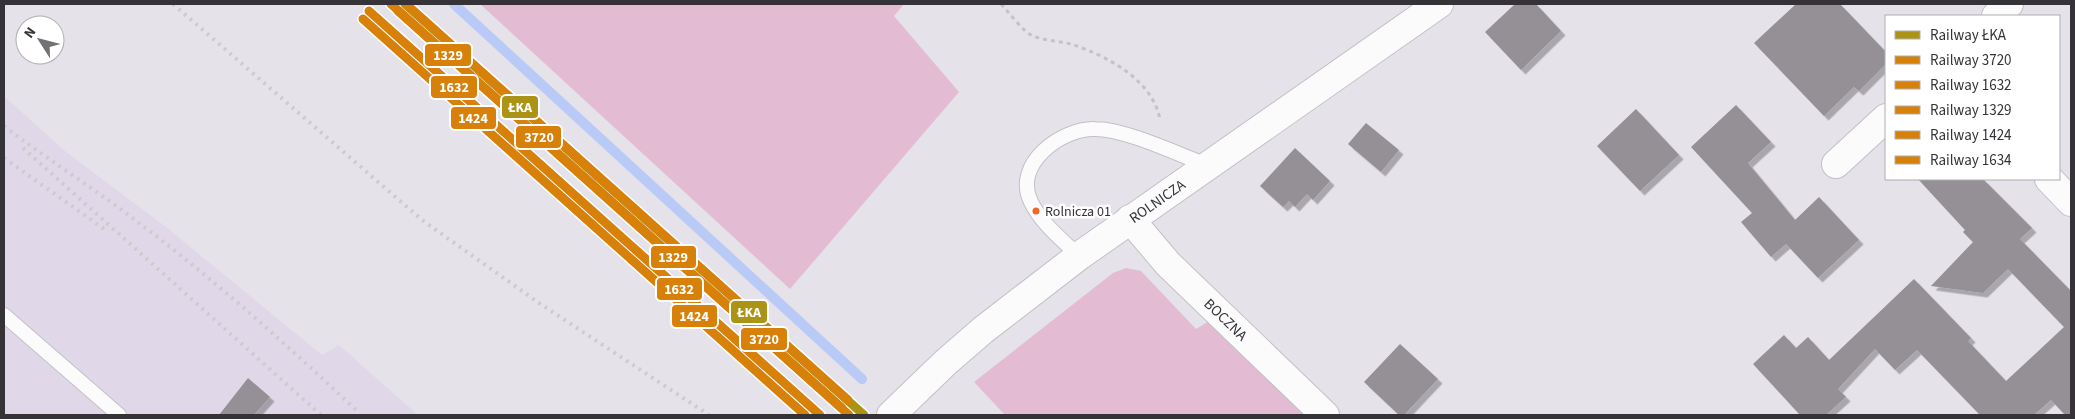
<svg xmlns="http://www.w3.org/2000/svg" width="2075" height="419" font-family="'Source Sans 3',sans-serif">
  <defs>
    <filter id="shadow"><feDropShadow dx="4.5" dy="4.5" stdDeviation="0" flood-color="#0004"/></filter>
  </defs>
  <rect width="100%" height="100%" fill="#e6e2ea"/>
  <!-- built -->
  <path fill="#e0d8e8" d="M4,96L65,151L166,227L322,355L339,345L418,415H4Z"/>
  <!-- green -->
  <path fill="#e3bcd3" d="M480,4H904L894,16L959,92L790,289Z
    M1126,268L1141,271L1196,329L1209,321L1306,415H1005L974,382L1113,273Z"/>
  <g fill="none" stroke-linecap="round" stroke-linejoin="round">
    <!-- stream -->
    <path stroke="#bacaf7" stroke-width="10" d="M454,4L862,379"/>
  </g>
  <!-- building -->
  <path fill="#949095" filter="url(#shadow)" d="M1515,4H1536L1561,31L1521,70L1485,32Z
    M1796,4H1840L1886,52V64L1859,91L1854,87L1824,116L1754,43Z
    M1736,105L1771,142L1748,163L1795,220L1819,197L1859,240L1818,278L1786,244L1771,257L1741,222L1752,213L1691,147Z
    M1636,109L1679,155L1640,191L1597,146Z
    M1366,123L1399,150L1381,172L1348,144Z
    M1295,148L1330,181L1313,200L1307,194L1295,207L1289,201L1283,207L1260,186Z
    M1918,179H1983L2032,228L2020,239L2071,291V415H2065L2051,400L2034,415H1980L1917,350L1895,370L1875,349L1838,389L1846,397L1826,415H1800L1753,364L1784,335L1796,348L1808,337L1829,360L1914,279L1971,338L1968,341L2006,381L2064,327L2008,269L1983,293L1931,286L1973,242L1963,232L1965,230Z
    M1400,344L1438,379L1404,415H1399L1364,382Z
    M248,378L270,397L254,415H219Z"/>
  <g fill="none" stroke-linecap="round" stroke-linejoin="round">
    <!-- lane casing -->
    <g stroke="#c3c0c6" stroke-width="16">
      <path id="lane" d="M1079,256C1062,240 1041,223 1031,202C1012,164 1062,128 1095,129C1125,129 1177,154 1207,165
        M4,315L119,415"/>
    </g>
    <!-- street casing -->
    <g stroke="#c3c0c6" stroke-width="30">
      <g id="street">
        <path d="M1996,16L2009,4"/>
        <path d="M1836,164L1886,118"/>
        <path d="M2049,179L2071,202"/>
        <path id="s1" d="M1130,219L1168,264L1325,415"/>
      </g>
    </g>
    <!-- secondary casing -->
    <g stroke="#c3c0c6" stroke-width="30">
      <g id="secondary">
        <path id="s2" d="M891,415L945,363L983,330L1079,256L1439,4"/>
      </g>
    </g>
    <!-- path -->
    <path stroke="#c5c3c6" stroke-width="3" stroke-dasharray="4 4" stroke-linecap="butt" d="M1001,4C1008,11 1024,33 1033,36C1046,41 1061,41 1074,45C1109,57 1152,80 1160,119"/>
    <!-- lane -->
    <use href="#lane" stroke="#fbfbfc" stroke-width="14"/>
    <!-- street -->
    <use href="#street" stroke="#fbfbfc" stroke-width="28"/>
    <!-- secondary -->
    <use href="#secondary" stroke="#fbfbfc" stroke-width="28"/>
    <!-- rail -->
    <path stroke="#cccbce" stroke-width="4" stroke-dasharray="2.5 5" stroke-linecap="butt" d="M173,4L422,220L539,303L709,415
      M4,126C48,160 95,189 139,223C216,281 287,345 357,411
      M23,148L321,415
      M4,158L107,231"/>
    <!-- rail-1 casing -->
    <g stroke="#fff" stroke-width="12">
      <path id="rail-1" d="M405,4L864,415"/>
    </g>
    <!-- rail-2 casing -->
    <g stroke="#fff" stroke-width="12">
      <path id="rail-2" d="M398,11L849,415"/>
    </g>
    <!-- rail-3 casing -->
    <g stroke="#fff" stroke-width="12">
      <path id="rail-3" d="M369,11L820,415"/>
    </g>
    <!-- rail-4 casing -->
    <g stroke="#fff" stroke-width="12">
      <path id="rail-4" d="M391,4L842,408"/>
    </g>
    <!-- rail-5 casing -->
    <g stroke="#fff" stroke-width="12">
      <path id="rail-5" d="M363,19L805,415"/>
    </g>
    <!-- rail-6 casing -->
    <g stroke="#fff" stroke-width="12">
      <path id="rail-6" d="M406,4L848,400"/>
    </g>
    <!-- rail-1 -->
    <use href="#rail-1" stroke="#ab9415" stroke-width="9"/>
    <!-- rail-2 -->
    <use href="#rail-2" stroke="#d7810b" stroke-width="9"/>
    <!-- rail-3 -->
    <use href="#rail-3" stroke="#d7810b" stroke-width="9"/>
    <!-- rail-4 -->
    <use href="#rail-4" stroke="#d7810b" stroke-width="9"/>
    <!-- rail-5 -->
    <use href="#rail-5" stroke="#d7810b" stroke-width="9"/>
    <!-- rail-6 -->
    <use href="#rail-6" stroke="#d7810b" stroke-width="9"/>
  </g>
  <!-- markers -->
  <circle fill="#f26522" stroke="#fff" stroke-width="2" cx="1036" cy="211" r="4.5"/>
  <g text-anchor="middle" stroke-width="5" stroke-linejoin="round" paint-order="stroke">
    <!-- bus labels -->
    <g font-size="14" fill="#353238" stroke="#fff" text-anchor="start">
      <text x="1045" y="216">Rolnicza 01</text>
    </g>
    <!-- street labels -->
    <g font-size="15" fill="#353238" stroke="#fff">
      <text dy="5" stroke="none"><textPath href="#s2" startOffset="342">ROLNICZA</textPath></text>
      <text dy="5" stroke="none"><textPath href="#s1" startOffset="139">BOCZNA</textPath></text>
    </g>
  </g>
  <g stroke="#fff" stroke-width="2">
    <rect x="424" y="43" width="48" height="24" rx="5" fill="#d7810b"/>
    <rect x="430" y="75" width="48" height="24" rx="5" fill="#d7810b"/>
    <rect x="501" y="95" width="38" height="24" rx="5" fill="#ab9415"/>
    <rect x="450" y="106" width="47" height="24" rx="5" fill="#d7810b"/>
    <rect x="515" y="125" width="47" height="24" rx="5" fill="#d7810b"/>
    <rect x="650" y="245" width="47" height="24" rx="5" fill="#d7810b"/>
    <rect x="656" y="277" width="47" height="24" rx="5" fill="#d7810b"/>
    <rect x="730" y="300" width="38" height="24" rx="5" fill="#ab9415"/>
    <rect x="671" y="304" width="47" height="24" rx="5" fill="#d7810b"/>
    <rect x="740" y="327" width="48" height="24" rx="5" fill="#d7810b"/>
  </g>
  <g font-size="14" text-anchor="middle" font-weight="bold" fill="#fff">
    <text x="448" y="60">1329</text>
    <text x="454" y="92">1632</text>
    <text x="520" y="112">ŁKA</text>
    <text x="473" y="123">1424</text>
    <text x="539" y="142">3720</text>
    <text x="673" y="262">1329</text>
    <text x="679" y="294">1632</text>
    <text x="749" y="317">ŁKA</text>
    <text x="694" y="321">1424</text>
    <text x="764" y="344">3720</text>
  </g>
  <!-- border -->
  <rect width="2075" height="419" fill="none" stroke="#353238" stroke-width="10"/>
  <!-- legend -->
  <rect x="1885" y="15" width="175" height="165" fill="#ffffff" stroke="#aeadaf"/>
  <rect x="1895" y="31" width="25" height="8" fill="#ab9415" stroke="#aeadaf"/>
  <text x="1930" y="40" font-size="15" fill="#353238">Railway ŁKA</text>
  <rect x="1895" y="56" width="25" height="8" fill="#d7810b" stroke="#aeadaf"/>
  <text x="1930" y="65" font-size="15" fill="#353238">Railway 3720</text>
  <rect x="1895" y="81" width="25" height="8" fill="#d7810b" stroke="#aeadaf"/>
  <text x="1930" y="90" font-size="15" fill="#353238">Railway 1632</text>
  <rect x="1895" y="106" width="25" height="8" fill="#d7810b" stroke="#aeadaf"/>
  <text x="1930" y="115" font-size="15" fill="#353238">Railway 1329</text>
  <rect x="1895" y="131" width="25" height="8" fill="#d7810b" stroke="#aeadaf"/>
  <text x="1930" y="140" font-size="15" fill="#353238">Railway 1424</text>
  <rect x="1895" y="156" width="25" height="8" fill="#d7810b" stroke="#aeadaf"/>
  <text x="1930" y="165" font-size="15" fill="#353238">Railway 1634</text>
  <!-- north arrow -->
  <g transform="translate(40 40) rotate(306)"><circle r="24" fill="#ffffff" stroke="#aeadaf"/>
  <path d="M0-4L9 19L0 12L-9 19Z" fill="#737076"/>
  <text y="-8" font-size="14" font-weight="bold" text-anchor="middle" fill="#353238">N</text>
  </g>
</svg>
